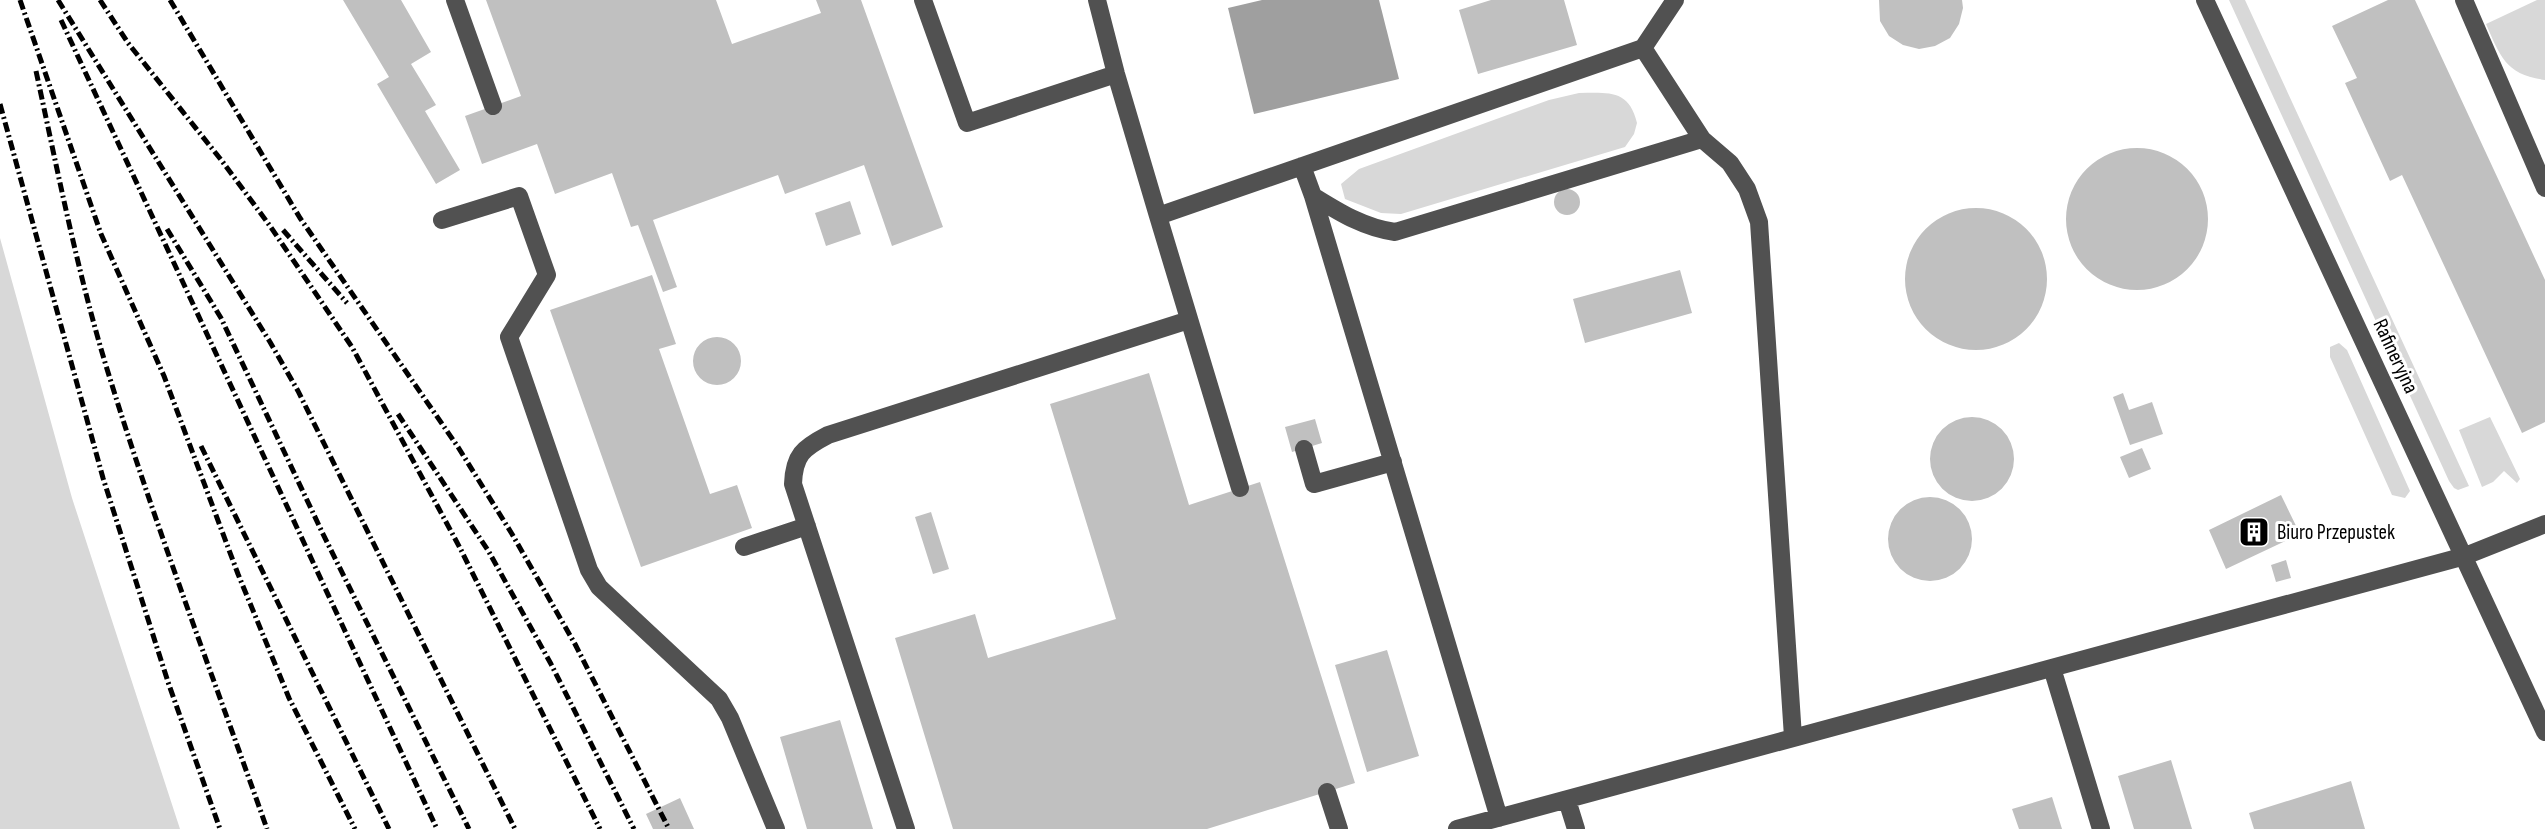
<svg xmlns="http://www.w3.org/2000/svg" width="2545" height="829" font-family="'Sofia Sans Condensed',sans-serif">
  <rect width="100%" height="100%" fill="#fff"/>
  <!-- green -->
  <path fill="#d8d8d8" d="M2229,0H2245L2469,486L2458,490L2454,488L2449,481Z
    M2537,0H2545V80C2506,75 2500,56 2486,24Z
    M1579,93C1608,93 1629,89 1637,123L1634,134L1625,147L1401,214L1381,213L1345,199L1341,184L1359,169L1549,100Z
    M0,238L72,498L180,829H0Z
    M2339,343L2347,350L2410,491L2405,498L2392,495L2330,357V347Z
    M2490,417L2520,479L2517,483L2504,471L2493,482L2482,487L2459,430Z"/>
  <!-- water -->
  <path fill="#9f9f9f" d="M1262,0H1379L1399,79L1254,114L1228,8Z"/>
  <!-- building -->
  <path fill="#c0c0c0" d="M343,0H401L431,52L411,64L436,105L425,111L460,170L436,184L377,84L389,77Z
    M486,0H716L732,44L821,13L816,0H861L943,227L892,246L864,165L785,194L778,175L653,220L677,287L663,292L638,225L631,227L612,173L555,194L537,144L482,164L465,116L521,96Z
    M1491,0H1564L1577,45L1478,74L1459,10Z
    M1879,0H1962L1963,8L1959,24L1950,38L1935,46L1919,49L1903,45L1889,36L1880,21Z
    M2388,0H2415L2545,280V422L2522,433L2402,175L2390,181L2345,83L2357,78L2332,26Z
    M2066 219a71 71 0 1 1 142 0a71 71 0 1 1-142 0Z
    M1554 202a13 13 0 1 1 26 0a13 13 0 1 1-26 0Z
    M850,201L861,234L826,246L815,213Z
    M1905 279a71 71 0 1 1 142 0a71 71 0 1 1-142 0Z
    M1680,270L1692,313L1585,343L1573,299Z
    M652,275L676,344L659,349L710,494L737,485L752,528L641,567L550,310Z
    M693 361a24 24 0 1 1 48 0a24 24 0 1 1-48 0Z
    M1149,373L1189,505L1260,482L1355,783L1207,829H953L895,638L975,614L988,658L1116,619L1050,404Z
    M2123,393L2129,410L2152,402L2163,434L2130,445L2113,397Z
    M1930 459a42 42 0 1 1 84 0a42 42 0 1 1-84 0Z
    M1315,419L1322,443L1292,452L1285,427Z
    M2142,448L2151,469L2129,478L2120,457Z
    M2281,495L2300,534L2226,569L2209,530Z
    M1888 539a42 42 0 1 1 84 0a42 42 0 1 1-84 0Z
    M931,512L949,569L933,574L915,517Z
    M2286,560L2291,578L2276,582L2271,565Z
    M1387,650L1419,756L1367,772L1335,665Z
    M840,720L873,829H807L780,737Z
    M2171,760L2192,829H2134L2118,776Z
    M2351,781L2365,829H2254L2249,813Z
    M2052,797L2062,829H2019L2012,809Z
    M680,798L694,829H653L646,814Z"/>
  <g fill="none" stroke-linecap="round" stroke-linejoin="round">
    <!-- minor -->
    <path stroke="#515151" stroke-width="18" d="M455,0L493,106
      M923,0L967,123L1116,74
      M1097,0L1116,74L1158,216L1643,48
      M1675,0L1643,48L1702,139L1730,163L1747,189L1759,222L1793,737
      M2205,0L2545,732
      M2464,0L2545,188
      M1302,166L1313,196C1339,212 1364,228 1395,232L1702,139
      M1313,196L1499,818
      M1158,216L1240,488
      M442,220L519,196L547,275L509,337L589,570L599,587L719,699L730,718L776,829
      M1304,449L1314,484L1393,462
      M744,547L807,526
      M2052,668L2101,829
      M1327,792L1339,829
      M1567,800L1576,829
      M906,829L793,484C794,455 803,448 828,435L1189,320
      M1457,829L2465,556L2545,524"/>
    <!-- rail -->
    <path stroke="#000" stroke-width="5" stroke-dasharray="10 3.5 2 3.5" stroke-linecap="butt" d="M20,0L101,234L164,376L238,574L289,698L355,829
      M58,0L270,342L298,391L515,829
      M100,0L128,43L222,161L270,226L352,347L460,548L600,829
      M170,0L300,218L458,447L512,534L575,644L669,829
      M61,20L437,829
      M36,71C57,168 76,265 104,359C152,518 212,673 267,829
      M0,104L103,478L168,682L220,829
      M167,229L221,318L323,534L469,829
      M283,230L347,303
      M398,414L489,552L551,664L634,829
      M201,446L389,829"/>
  </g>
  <!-- icons -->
  <defs>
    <g id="building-square" transform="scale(1.575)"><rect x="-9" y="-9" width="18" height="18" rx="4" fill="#000" stroke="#fff"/><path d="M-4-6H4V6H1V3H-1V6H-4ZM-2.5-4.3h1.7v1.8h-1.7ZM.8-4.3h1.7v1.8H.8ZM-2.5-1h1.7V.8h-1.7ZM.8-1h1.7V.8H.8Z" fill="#fff"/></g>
  </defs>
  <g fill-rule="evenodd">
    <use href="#building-square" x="2254" y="532"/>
  </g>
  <g text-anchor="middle" stroke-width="6" stroke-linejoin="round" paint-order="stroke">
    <!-- street labels -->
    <g font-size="21" fill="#000" stroke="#fff">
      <text transform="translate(2396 356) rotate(65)" y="7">Rafineryjna</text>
    </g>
    <!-- poi labels -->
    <g font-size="21" fill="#000" stroke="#fff" text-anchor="start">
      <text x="2277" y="539">Biuro Przepustek</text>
    </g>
  </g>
</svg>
